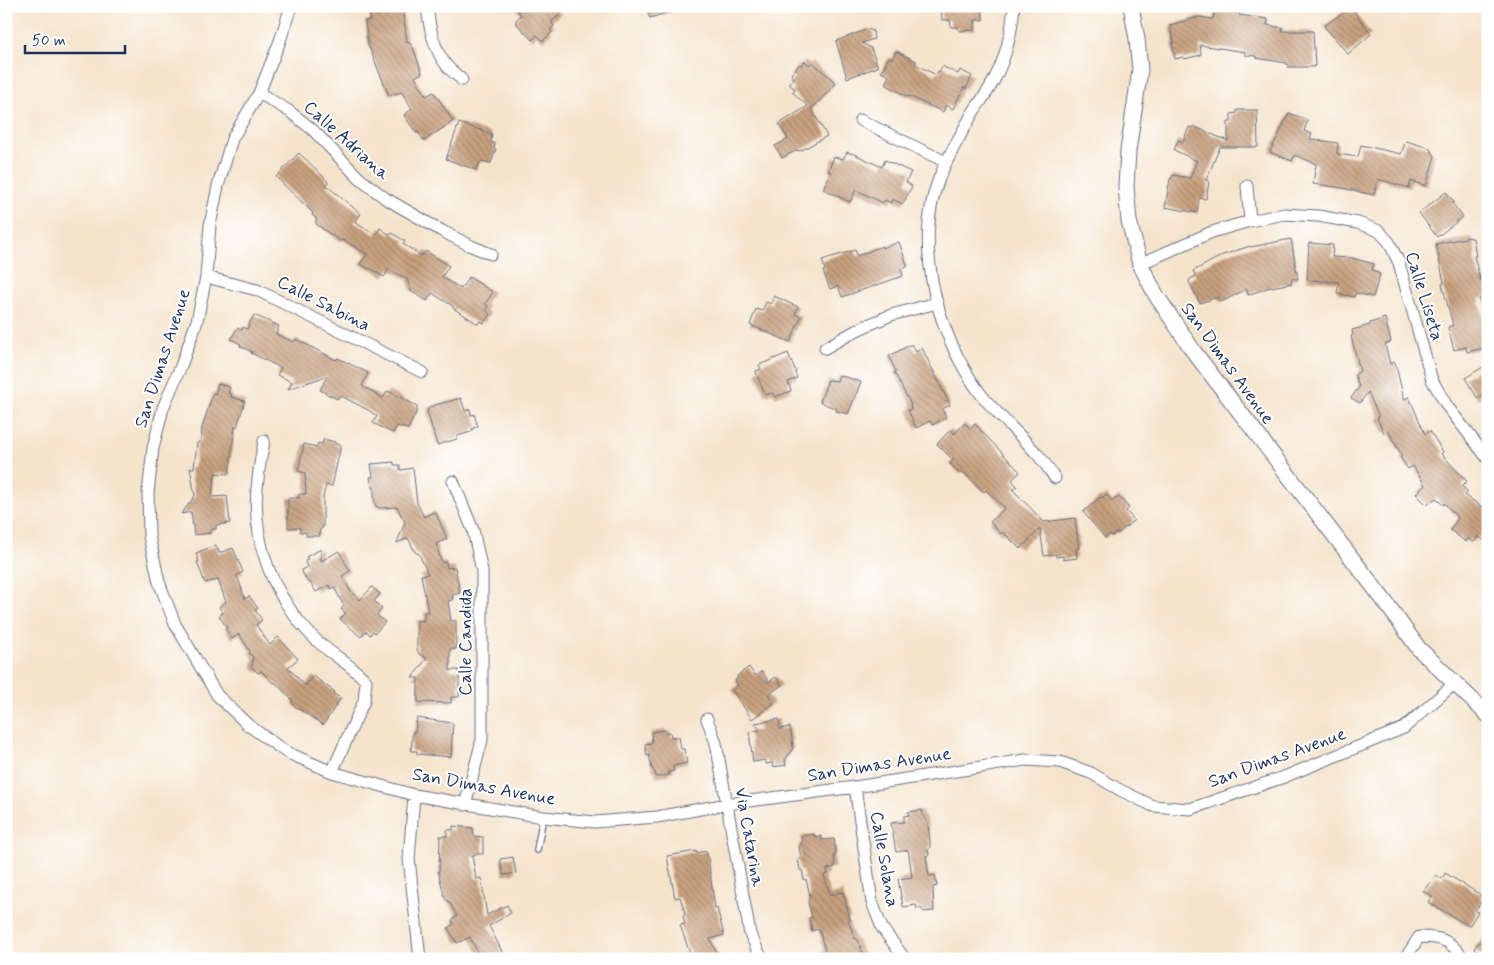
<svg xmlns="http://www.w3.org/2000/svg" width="1494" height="965" font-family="Mynerve,sans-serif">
  <defs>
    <pattern id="building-back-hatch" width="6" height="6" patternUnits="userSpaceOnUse" patternTransform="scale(1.25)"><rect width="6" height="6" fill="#c8a07d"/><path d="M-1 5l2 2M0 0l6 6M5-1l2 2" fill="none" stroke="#a2836a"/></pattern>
  </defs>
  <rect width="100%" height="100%" fill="#fff"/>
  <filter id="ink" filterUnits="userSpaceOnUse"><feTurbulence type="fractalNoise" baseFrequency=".02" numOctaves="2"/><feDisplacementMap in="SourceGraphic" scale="10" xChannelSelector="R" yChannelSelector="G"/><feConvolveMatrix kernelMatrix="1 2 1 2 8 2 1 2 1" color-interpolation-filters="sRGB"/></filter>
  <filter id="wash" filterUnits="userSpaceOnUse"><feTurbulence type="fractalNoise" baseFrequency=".0096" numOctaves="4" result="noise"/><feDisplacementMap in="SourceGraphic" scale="20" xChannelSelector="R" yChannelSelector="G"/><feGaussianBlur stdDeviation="1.12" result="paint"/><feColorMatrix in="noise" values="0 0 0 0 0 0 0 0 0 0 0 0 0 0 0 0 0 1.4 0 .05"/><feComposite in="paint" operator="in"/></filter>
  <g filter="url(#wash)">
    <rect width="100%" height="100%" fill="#f5e4cc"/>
    <g id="blocks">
      <!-- building -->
      <path fill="url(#building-back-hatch)" d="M369,6H402L407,42L412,45L422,73L415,77L426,96L434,92L453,121L424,141L418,132L416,133L404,115L412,109L402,92L389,95L380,74L368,44L365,21L370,20Z
        M514,6H554L561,14L551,22L554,26L550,30L552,32L543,41L537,35L532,40L516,23V20L521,15Z
        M646,6H679V9L650,18Z
        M941,6H982L983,20H975V30L959,31L958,27H951L950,20H942Z
        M1215,7L1240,11L1239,15L1268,19L1267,25L1283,28L1282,31H1313L1315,66L1313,67H1288L1287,63L1256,58V56L1245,55V52L1200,45L1201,55L1184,59L1183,57L1175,59L1172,43H1174L1170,25L1199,17L1213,19Z
        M1351,7L1371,34L1348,54L1324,26Z
        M868,29L873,31L874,39L862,43L871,48L878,67L847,78L836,41Z
        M896,51L916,61L915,64L936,75L938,71L940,72L942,66L958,74L960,70L972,76L966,89L964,87L953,109L946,105L943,112L909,96L908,97L885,84L889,76L881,72L889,57L892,59Z
        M805,61L809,65L812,62L836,83L812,109L811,108L827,136L800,151L797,150L782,158L775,146L788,139L779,124L808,106L792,92L795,89L789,84L794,78L791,74L799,65H802Z
        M1237,110H1257L1258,147H1220L1206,180L1209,181L1206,199L1199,198L1197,213L1165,207L1170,179L1172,178L1173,175L1190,178L1197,161L1174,150L1178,140L1183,142L1189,127L1193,128V126L1228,141V122H1231V114L1237,113Z
        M1289,113L1308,120L1304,131L1312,134L1310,139L1338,143L1337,154L1358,157L1361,145L1401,154L1406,141L1429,148L1435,156L1426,186L1411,181L1409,188L1378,179L1374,195L1337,187L1313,184L1316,164L1295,155L1292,161L1270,152Z
        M459,123L492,134L491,142L495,144L494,148L496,149L491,163L481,161L476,170L446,159Z
        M847,152L852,154V153L882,167L885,160L911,172L906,182L912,186L903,204L892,199L891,203L885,200L883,203L856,190L850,202L823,189L831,172L828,171L834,157L843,159Z
        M299,153L323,176L328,182L326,185L361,214L354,222L376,235L380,228L390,235L392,233L405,241L403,244L422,256L426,251L449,266L442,277L461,289L469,277L493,292L485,304L488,306L486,310L490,314L484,323L480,321L478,324L453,308V306L432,293L427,301L411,291L407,279L389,269L384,277L370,268L369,269L360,264L367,254L343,240L340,241L316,224V218L312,215L313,213L276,177Z
        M1446,192L1454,202L1452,203L1463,217L1437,237L1419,213Z
        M1470,237V238H1473L1476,256H1474L1480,280L1488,278V296L1479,299L1485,322L1488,321V347L1467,352L1466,347L1454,350L1448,327L1453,325L1442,284L1444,283L1436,244Z
        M1291,239L1298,279H1291L1292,283L1267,288L1248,295L1247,289L1221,302L1218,297L1200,303L1189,282L1190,279L1196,276L1193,271L1223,255L1250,246L1251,247Z
        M899,242L907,265V267L901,269L903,276L842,297L838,286L830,289L823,271L825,270L822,260L855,250L857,256L882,246V248Z
        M1309,243L1333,245L1332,257L1352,258L1374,264L1372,270L1380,274L1373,297L1356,293L1354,297L1337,293L1339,282L1307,280Z
        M774,296L798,307L795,314L801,317L790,342L750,325L756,309L762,311L766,302L771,304Z
        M254,315L279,326L276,334L294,342L296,339L336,360L338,358L368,373L362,386L383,398L388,391L417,406V411L408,429L397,426L393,433L373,423L377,416L368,410L341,396H339L337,399L320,390L327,376L288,389L292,382L277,375L281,368L251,353L252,352L240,346L241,344L231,339L237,328L242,330L243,327L247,329Z
        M1385,318L1391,342L1385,344L1390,364L1395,362L1404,399L1409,397L1425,434L1430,431L1443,452L1441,454L1467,481L1462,486L1468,492L1465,495L1488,511V543L1478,536L1474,542L1468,539L1466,542L1450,530L1458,518L1444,503L1443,505L1436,498L1427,505L1416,494L1425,485L1413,466L1408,469L1400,457L1402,456L1388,431L1384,433L1377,418L1379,417L1368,392L1360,403L1351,398L1359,387L1355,375L1360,371L1351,336L1353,335L1352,330L1370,325V323Z
        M910,345H912L916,352L922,348L950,405L942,409L946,418L932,425L930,421L916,428L908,410L911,409L910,405H911L894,372H896L889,356Z
        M788,353L796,372H795L797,378L788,382L791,391L775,397L773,393L765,395L757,375L756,371L761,369L759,365Z
        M1488,364V393L1478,399L1465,378Z
        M839,375L861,382L848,414L836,411L837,409L820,402L828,380L837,381Z
        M218,384L230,387L228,393L232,394L231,397L245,401L237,427L235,426L229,474L215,473L212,497L227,496L230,523L216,525V529L210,530L211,533L194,535L191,512L181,514L195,496L190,468H194L197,443L201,440L202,428L213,393L215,394Z
        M461,398L465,411L470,409L471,415L474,414L478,427L473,428L471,432L457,436V439L437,445L427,411L430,407L435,405Z
        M964,424H966L970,429L975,424L1020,472L1012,480L1017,486L1013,490L1044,522L1075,518L1079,548L1076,549L1077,558L1063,560V556L1056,557V554L1044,556L1040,529L1020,549L1003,532L1001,534L990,522L1005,508L986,490L984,492L962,471L960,474L950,464L953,460L937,444L951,429L954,434Z
        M324,439L335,442V444L341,445L332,486L326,485L323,497V527L319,531L320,536H306V532H300V528H288V498H299V494H306L305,473L298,471L304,444L317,447L318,443L322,444Z
        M394,462V465H400V470L413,468L417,503L424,517L435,511L447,539L436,544L442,563L446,562L447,568L455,567L460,593L452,595L453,600L448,601L451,621H456V649H450V670H459V697H451V703L418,702V678H412L427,658L419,654L417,649V620L424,621V612H428L421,575L428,574L419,554L415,552L408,538L397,543L405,522L397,507L380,508L376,506L374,499V487H372L370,477H373L371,464Z
        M1106,494L1112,501L1119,497L1129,508L1126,511L1134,520L1119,533H1115L1112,536L1110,534L1105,538L1083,512L1100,497L1102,498Z
        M216,545L219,553L233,548L243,572L237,575L245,599L249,596L258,608L255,610L262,620L256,625L270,645L278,637L298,659L288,667L305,686L313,676L335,692L333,694L341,698L323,725L293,705L292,700L276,683L272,682L261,671L258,673L252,667L253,657L249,653L250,651L239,634L232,639L225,629L227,628L219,616L223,613L219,607L226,602L218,580L205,583L197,562H199L196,553Z
        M321,549V561L339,551L350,571L342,576L351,592L360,600L372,587L380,594L374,601L382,609L377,615L385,622L375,633L373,631L370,635L366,631L361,637L340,619L346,613L341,609L344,606L334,587L331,589L329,585L316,592L310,582L308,583L301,570L307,567L305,561L308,559L306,557Z
        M749,667L755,676L762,671L769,682L776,677L782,685L768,695L774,703L752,719L732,690L738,685L735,680L738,678L737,676Z
        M417,718L453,723L451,757L417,754V751H411L413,731L415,732Z
        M779,719L780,729L790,727L792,739L793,748L785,760L786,765L773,767V763L766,764V760L753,762L749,732L760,730L755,723Z
        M666,730V733L670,732L671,737H679L681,749H684L687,763L673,766L674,771L668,772L669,775L656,777L655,772L652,769L649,755L647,756L645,744L652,743L651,732Z
        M922,810L923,815L925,817L928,824L930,841V847L928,850L929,855L926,856L929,876L935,875L937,886L933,887L934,911L924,912L921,908L917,909L916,905L903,907L898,879L912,877L909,855L908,850L896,852L891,823L904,822V816L909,815L908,812Z
        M453,826L473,828L474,836L483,837V854H475V855H472L476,879L481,878L487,915L507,905L511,913L489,926L506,959H481L470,937L457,943L448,928L454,924L452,920L457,916L449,902L445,899L438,871H439L440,836H447V830H453Z
        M814,834L815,837L821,836L822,840L834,839L836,854L834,855L835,867L827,869L828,874L824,875L830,895L843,892L850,919L848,920L855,939H857L866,959H808L825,951L819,929L812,931L809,918L812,917L808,902L810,896L806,879L804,880L802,870H800L798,859L801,858L799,847L802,841L801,836Z
        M696,851V853L706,851L708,858L715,909L717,908L724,935L710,939L720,959H692L680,925L685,924L683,917L685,913L680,897L675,898L667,856Z
        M513,857L516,873L503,875L500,859Z
        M1445,873L1481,895L1480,897L1483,899L1475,911L1478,912L1469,926L1428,902L1432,896L1423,891L1436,875L1442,879Z
        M1488,933V959H1485L1474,948Z"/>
    </g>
  </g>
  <g filter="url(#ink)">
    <use href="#blocks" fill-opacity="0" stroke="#676e84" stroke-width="1"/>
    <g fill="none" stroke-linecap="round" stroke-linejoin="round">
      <!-- service casing -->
      <g stroke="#676e84" stroke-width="8">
        <path id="service" d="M537,850L543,817"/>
      </g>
      <!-- minor casing -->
      <g stroke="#676e84" stroke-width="13">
        <path id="minor" d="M291,6L280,41L259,93L232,139L218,186L210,225L206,277L197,321L181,366L163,408L153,448L148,493L149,536L159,582L175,624L217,695L248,725L286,752L332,772L414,795L543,817L595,822L657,817L727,804L855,787L1025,760L1060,762L1091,773L1120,790L1153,806L1190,809L1284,777L1404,728L1455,683
          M427,6C429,27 434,50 447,66C451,71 457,75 462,80
          M1014,6C1012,30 1007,54 996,76C991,88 982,99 974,111C965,127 955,144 947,161C909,232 934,331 980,393C997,415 1019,433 1037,454C1044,461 1049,470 1055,478
          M259,93L289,111L313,130L360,179L385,198L442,231L471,246L491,254
          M860,120L946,162
          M1247,186L1250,221
          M1140,264L1212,232L1250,221L1284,214L1318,216L1358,223L1379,231L1389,242L1399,263L1432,380L1447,406L1488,459
          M206,277L257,290L422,372
          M825,348L859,329L891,315L937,303
          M264,441C262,454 259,466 258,479C250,538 272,596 314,638C330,654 351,664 366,681L364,701L332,772
          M453,481L473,530L482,571V740L465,805
          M707,719L716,743L750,934L762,959
          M855,787L872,902L882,928L905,959
          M414,795L409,859L420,959
          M1405,959L1419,937C1442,937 1450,940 1464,959"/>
      </g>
      <!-- tertiary casing -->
      <g stroke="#676e84" stroke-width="17">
        <path id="tertiary" d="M1131,6L1137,39L1140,70L1128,151L1126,187L1129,221L1140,264L1156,295L1194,352L1386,603L1419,649L1488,715"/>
      </g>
      <!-- service -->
      <use href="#service" stroke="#fff" stroke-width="5.5"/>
      <!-- minor -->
      <use href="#minor" stroke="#fff" stroke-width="11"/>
      <!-- tertiary -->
      <use href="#tertiary" stroke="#fff" stroke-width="15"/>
    </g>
  </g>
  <g text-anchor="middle" stroke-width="4" stroke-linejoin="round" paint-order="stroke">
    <!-- street labels -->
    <g font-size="18" fill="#1b2f5e" stroke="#fff">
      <text transform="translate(347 140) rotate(42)" y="6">Calle Adriana</text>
      <text transform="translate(1425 296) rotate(73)" y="6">Calle Liseta</text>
      <text transform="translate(324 303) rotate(27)" y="6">Calle Sabina</text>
      <text transform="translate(162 358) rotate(-72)" y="6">San Dimas Avenue</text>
      <text transform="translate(1228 363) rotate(54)" y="6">San Dimas Avenue</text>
      <text transform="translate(465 642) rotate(-90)" y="6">Calle Candida</text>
      <text transform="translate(1277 757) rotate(-20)" y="6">San Dimas Avenue</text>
      <text transform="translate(879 764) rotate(-9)" y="6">San Dimas Avenue</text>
      <text transform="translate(484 786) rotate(10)" y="6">San Dimas Avenue</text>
      <text transform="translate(750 837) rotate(80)" y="6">Via Catarina</text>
      <text transform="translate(885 859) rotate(80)" y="6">Calle Solana</text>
    </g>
  </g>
  <!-- margin -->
  <rect width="1494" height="965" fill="none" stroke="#fff" stroke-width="25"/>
  <!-- scale -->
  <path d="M25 45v8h100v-8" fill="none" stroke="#1b2f5e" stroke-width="2.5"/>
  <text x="32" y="45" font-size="15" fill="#1b2f5e" stroke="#ffffff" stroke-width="4" paint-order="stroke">50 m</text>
</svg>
